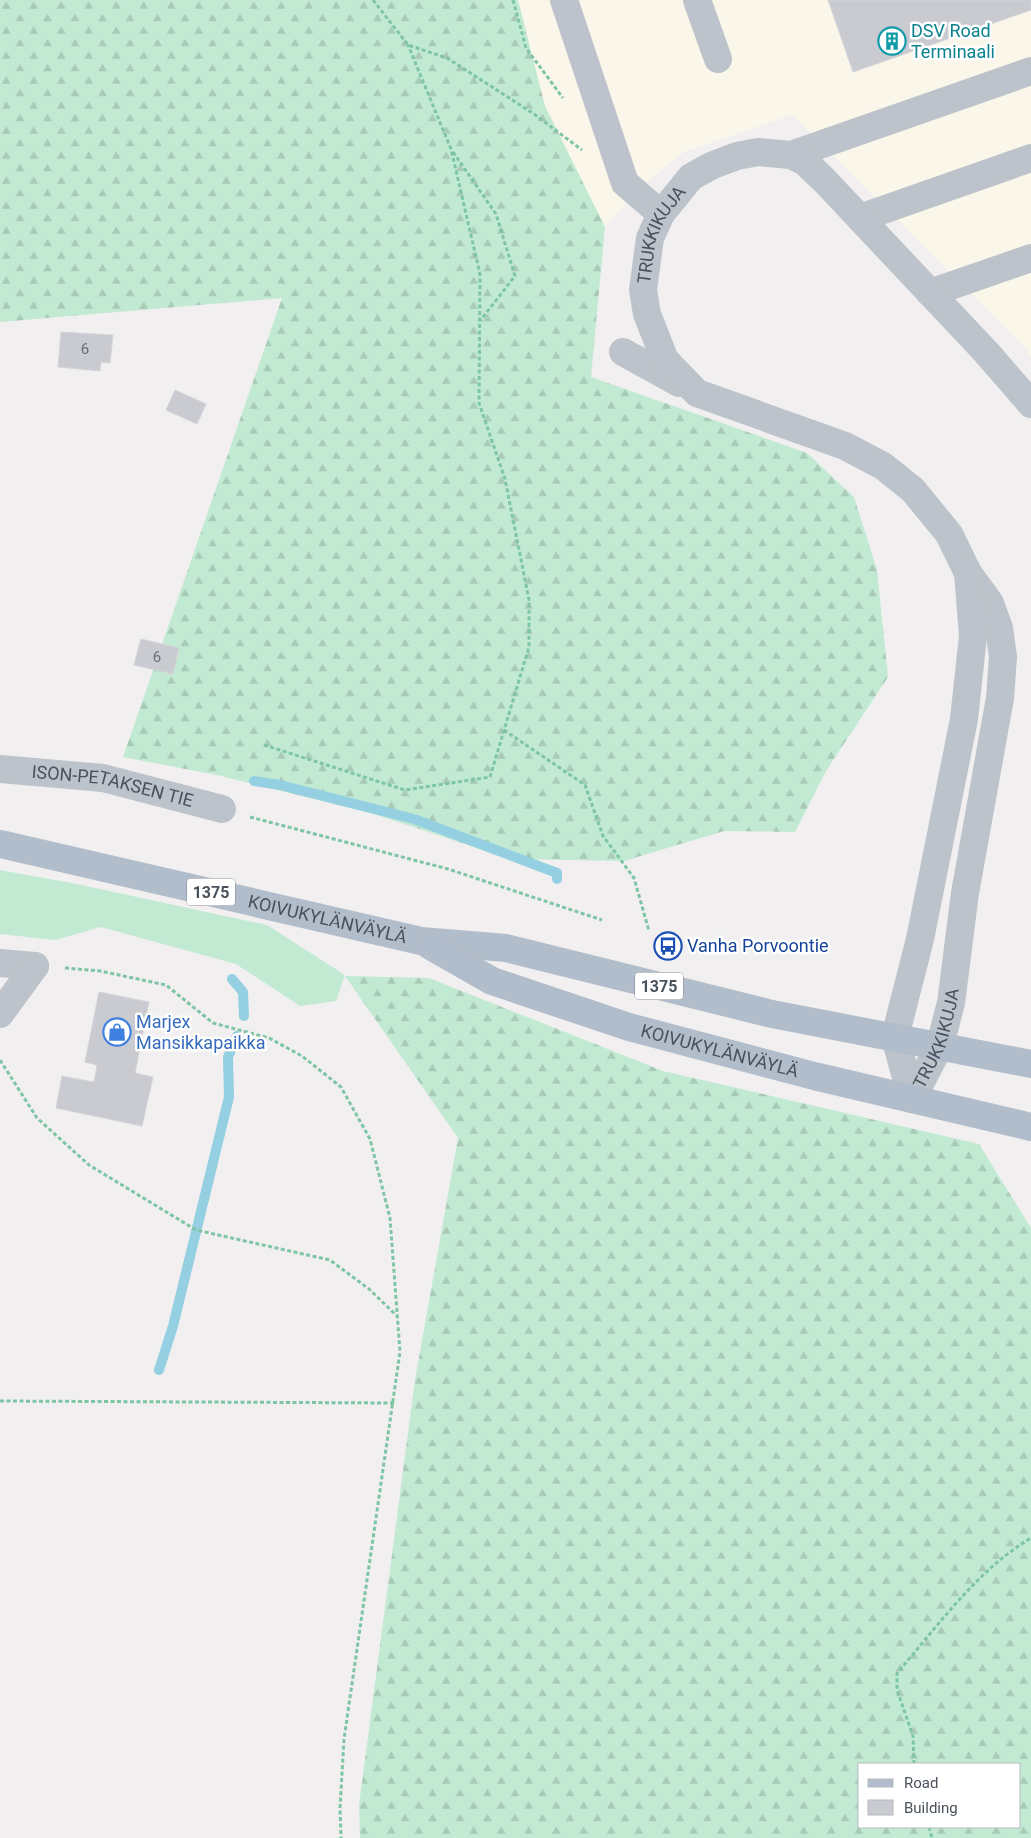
<svg xmlns="http://www.w3.org/2000/svg" width="1031" height="1838" font-family="Roboto,sans-serif">
  <defs>
    <pattern id="forest-firs" width="22" height="20" patternUnits="userSpaceOnUse" patternTransform="scale(1.25)"><rect width="22" height="20" fill="#c2ead3"/><path d="M5 1l3.5 6h-7zM16 11l3.5 6h-7z" fill="#a8cab7"/></pattern>
  </defs>
  <rect width="100%" height="100%" fill="#f1efef"/>
  <!-- commercial -->
  <path fill="#faf6ea" d="M518,0H1031V356L1022,344L792,115L684,152L643,185L605,227L545,106Z"/>
  <!-- grass -->
  <path fill="#c2ead3" d="M0,870L72,883L267,925L345,975L336,1001L300,1006L236,964L101,927L55,940L0,934Z"/>
  <!-- forest -->
  <path fill="url(#forest-firs)" fill-rule="evenodd" d="M0,0H518L545,106L605,227L591,377L807,453L854,497L877,570L888,677L826,771L795,832L724,831L624,861L510,859L374,814L217,775L123,757L282,298L0,322Z
    M345,976L429,978L663,1071L979,1144L1031,1228V1838H360L359,1805L415,1380L458,1138ZM1020,1764V1827H860V1764Z"/>
  <g fill="none" stroke-linecap="round" stroke-linejoin="round">
    <!-- stream -->
    <path stroke="#94cfe2" stroke-width="10" d="M254,781L280,785L414,819L557,873V879
      M232,979L243,992L244,1016
      M159,1370L173,1326L229,1097L228,1057L237,1036"/>
  </g>
  <!-- building -->
  <path fill="#c9cbd1" stroke="#d4d5da" d="M828,0H1031V10L853,72Z
    M61,332L113,335L110,363L101,362L100,371L58,367Z
    M175,390L206,404L197,424L166,410Z
    M141,639L179,648L173,674L134,665Z
    M99,992L149,1002L135,1073L153,1077L142,1126L56,1108L62,1076L94,1082L97,1065L85,1062Z"/>
  <g fill="none" stroke-linecap="round" stroke-linejoin="round">
    <!-- path -->
    <path stroke="#7ec5a5" stroke-width="3" stroke-dasharray="4 2.5" stroke-linecap="butt" d="M373,0L408,45L447,58L534,114L582,150
      M513,0L526,48L563,98
      M453,152L496,214L515,276L480,321
      M504,730L585,785L603,836L634,878L649,931
      M264,745L405,790L490,777L529,647V600L505,479L479,403L480,274L451,149L408,45
      M250,817L448,869L602,920
      M65,968L100,971L166,985L213,1023L269,1038L302,1056L341,1087L370,1139L390,1218L400,1352L344,1739L340,1808L341,1838
      M0,1060L37,1118L89,1165L196,1230L330,1260L369,1289L397,1316
      M0,1401L394,1403
      M914,1764L913,1736L897,1690V1673C938,1626 977,1570 1031,1538
      M929,1827L932,1838"/>
    <!-- minor -->
    <g stroke="#bcc3ca" stroke-width="28">
      <path d="M564,0L625,183L661,214"/>
      <path d="M697,0L718,59"/>
      <path d="M791,155L1031,71"/>
      <path d="M860,218L1031,158"/>
      <path d="M930,293L1031,258"/>
      <path d="M623,352L679,383"/>
      <path id="s1" d="M0,769L103,778L222,809"/>
      <path d="M0,963L35,966"/>
      <path d="M0,1014L35,966"/>
      <path id="s2" d="M912,1099L940,1045L951,1003L965,893L1000,698L1003,657L999,628L990,603L968,573L949,534L913,490L883,466L845,446L697,393L665,360L647,314L643,290L650,238L661,214L691,177L713,165L737,156L758,152L791,155L805,162L824,180L986,352L1031,404"/>
      <path d="M912,1099L895,1037L920,939L964,719L973,636L968,573"/>
    </g>
    <!-- major -->
    <g stroke="#b2bdcb" stroke-width="28">
      <path id="s3" d="M0,844L421,941L506,948L772,1014L1031,1064"/>
      <path id="s4" d="M429,945L492,981L629,1027L814,1076L1031,1127"/>
    </g>
  </g>
  <!-- icons -->
  <defs>
    <g id="building-ring" transform="scale(1.4375)"><circle r="9.5" fill="#fff" stroke="#0f9aa8" stroke-width="1.5"/><path d="M-4-6H4V6H1V3H-1V6H-4ZM-2.5-4.3h1.7v1.8h-1.7ZM.8-4.3h1.7v1.8H.8ZM-2.5-1h1.7V.8h-1.7ZM.8-1h1.7V.8H.8Z" fill="#0f9aa8"/></g>
    <g id="bus-ring" transform="scale(1.4375)"><circle r="9.5" fill="#fff" stroke="#1a4fb4" stroke-width="1.5"/><path d="M-5-6H5V4H4V6H2V4H-2V6H-4V4H-5ZM-3.5-4V0h7V-4ZM-3.5 1.2v1.5H-2V1.2ZM2 1.2v1.5H3.5V1.2Z" fill="#1a4fb4"/></g>
    <g id="shop-ring" transform="scale(1.4375)"><circle r="9.5" fill="#fff" stroke="#3f7fe0" stroke-width="1.5"/><path d="M-5-2.5h2.3a2.7 3.5 0 0 1 5.4 0H5L5.5 6h-11ZM-1.5-2.5h3a1.5 2.3 0 0 0-3 0Z" fill="#3f7fe0"/></g>
  </defs>
  <g fill-rule="evenodd">
    <use href="#building-ring" x="892" y="41"/>
    <use href="#bus-ring" x="668" y="946"/>
    <use href="#shop-ring" x="117" y="1032"/>
  </g>
  <g text-anchor="middle" stroke-width="5" stroke-linejoin="round" paint-order="stroke">
    <!-- number labels -->
    <g font-size="15" fill="#697078">
      <text x="85" y="354">6</text>
      <text x="157" y="662">6</text>
    </g>
    <!-- shield labels -->
    <g fill="#fff" stroke="#80858c" stroke-width="1">
      <rect x="187" y="878.5" width="48" height="27" rx="4"/>
      <rect x="635" y="972.5" width="48" height="27" rx="4"/>
    </g>
    <g font-size="16" font-weight="bold" fill="#49515a">
      <text x="211" y="898">1375</text>
      <text x="659" y="992">1375</text>
    </g>
    <!-- culture labels -->
    <g font-size="18" fill="#0d838f" stroke="#fff" text-anchor="start">
      <text x="911" y="37">DSV Road<tspan x="911" dy="21">Terminaali</tspan></text>
    </g>
    <!-- street labels -->
    <g font-size="18" fill="#49515a" stroke="#fff">
      <text dy="6" stroke="none"><textPath href="#s2" startOffset="1065">TRUKKIKUJA</textPath></text>
      <text dy="6" stroke="none"><textPath href="#s1" startOffset="114">ISON-PETAKSEN TIE</textPath></text>
      <text dy="6" stroke="none"><textPath href="#s3" startOffset="336">KOIVUKYLÄNVÄYLÄ</textPath></text>
      <text dy="6" stroke="none"><textPath href="#s2" startOffset="66">TRUKKIKUJA</textPath></text>
      <text dy="6" stroke="none"><textPath href="#s4" startOffset="311">KOIVUKYLÄNVÄYLÄ</textPath></text>
    </g>
    <!-- transit labels -->
    <g font-size="18" fill="#164399" stroke="#fff" text-anchor="start">
      <text x="687" y="952">Vanha Porvoontie</text>
    </g>
    <!-- shop labels -->
    <g font-size="18" fill="#366cbe" stroke="#fff" text-anchor="start">
      <text x="136" y="1028">Marjex<tspan x="136" dy="21">Mansikkapaikka</tspan></text>
    </g>
  </g>
  <!-- legend -->
  <rect x="858" y="1763" width="162" height="65" fill="#ffffff" stroke="#b6b9bd"/>
  <rect x="868" y="1779" width="25" height="8" fill="#b2bdcb" stroke="#b6b9bd"/>
  <text x="904" y="1788" font-size="15" fill="#49515a">Road</text>
  <rect x="868" y="1800" width="25" height="15" fill="#c9cbd1" stroke="#b6b9bd"/>
  <text x="904" y="1813" font-size="15" fill="#49515a">Building</text>
</svg>
